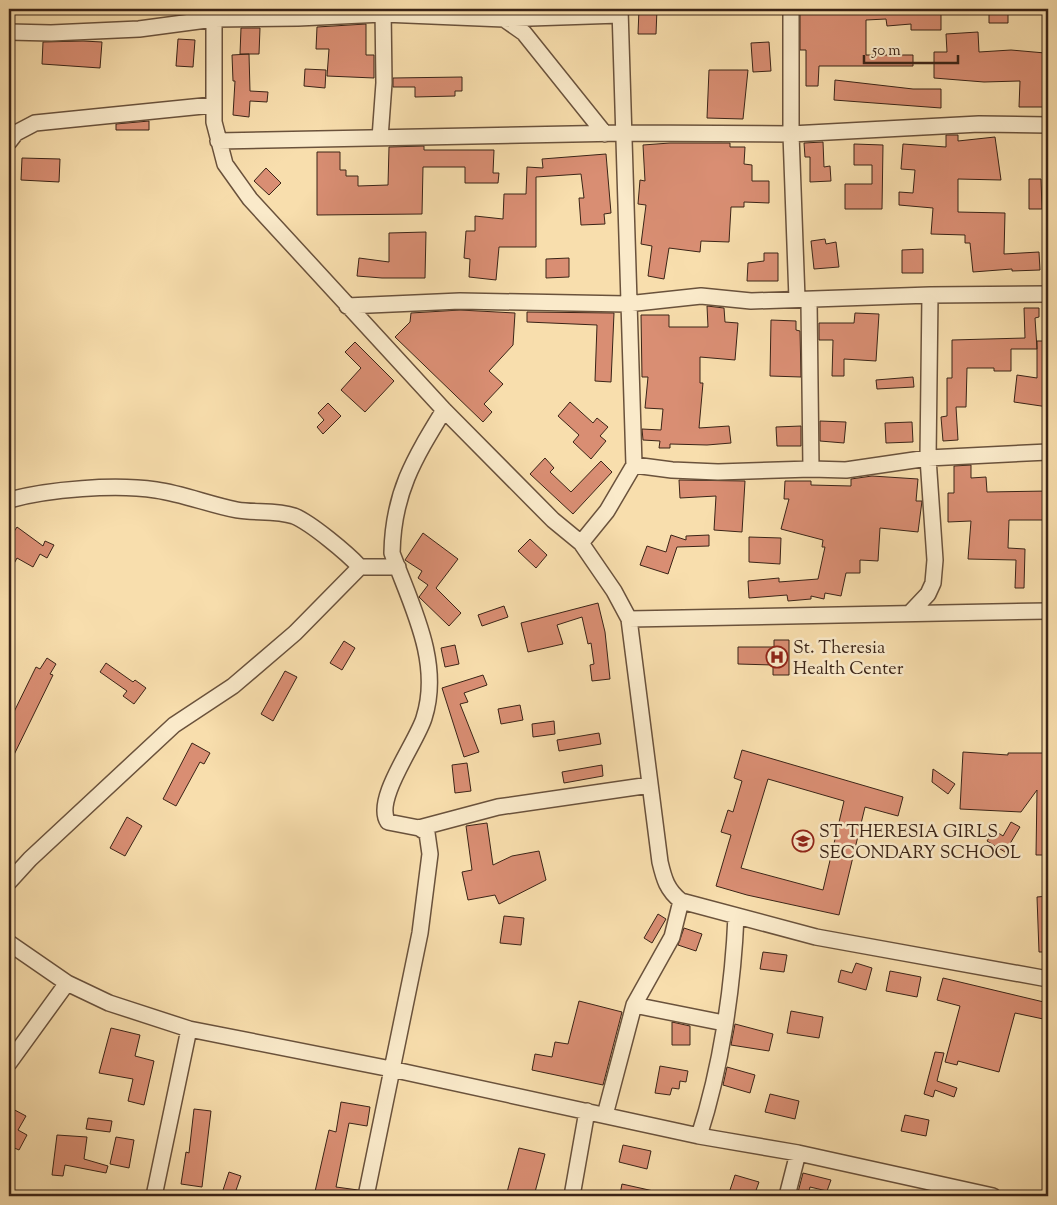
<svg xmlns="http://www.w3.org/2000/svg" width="1057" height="1205" font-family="'Sorts Mill Goudy',serif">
  <rect width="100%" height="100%" fill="#f8dead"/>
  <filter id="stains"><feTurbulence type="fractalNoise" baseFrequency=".004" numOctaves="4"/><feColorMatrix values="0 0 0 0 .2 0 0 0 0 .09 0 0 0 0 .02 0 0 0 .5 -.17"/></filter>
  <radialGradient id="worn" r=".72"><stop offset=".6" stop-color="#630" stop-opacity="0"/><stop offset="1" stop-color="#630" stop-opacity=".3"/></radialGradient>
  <!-- building -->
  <path fill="#d98e73" stroke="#3b2417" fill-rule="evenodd" d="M639,9H657L656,34H638Z
    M800,9H941V30H911V24L887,26L886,19L866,20V55H913V66H819L818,86H806V50H800Z
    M989,9H1008V23H989Z
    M366,24V55H374V78L327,76L329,49H316L317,27Z
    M241,28H260L259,54H240Z
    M978,32L979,52L1011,50L1045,53L1043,91H1046L1045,107H1019L1020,81L984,82L934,78V52H947L946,34Z
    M178,39L195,40L193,67L176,66Z
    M83,41L102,42L100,68L42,64L43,42Z
    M769,42L771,71L753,72L751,43Z
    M249,54L250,91L268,92L267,102L250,101L249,117L233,115L235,81H233L232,55Z
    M305,69L326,70L325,88L304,86Z
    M709,70H748L743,119L707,118Z
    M462,77V91H455V96L415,97V87H393V78Z
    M835,80L913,89H941V108L834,100Z
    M149,121V130H116V124Z
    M946,135H958V141L995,137L1001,180L958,179V212L1005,213L1004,254L1039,252L1040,270L1012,271V269L973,272L970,243H965V235L931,234L933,208L899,205V192L913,193L915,170L901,169L903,144L946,147Z
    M823,142L824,167L830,166L831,181L810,182V157H805L804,143Z
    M670,143H730V147H745L744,164L752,165V181H769V203L744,202V207H731L729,242L701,241L700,252L669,248L664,279L648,276L652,246L641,244L646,205L638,204L640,180L645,181L643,145Z
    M854,144L883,145L882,209H845V184H872V165H854Z
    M424,146V150H494L493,173H499L498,183H465V167H423L422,214L317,215V152H340V170H346V176H358V186L388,185L389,147Z
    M606,154L611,213L604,214L605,224L581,225L579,198H584L581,174L536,177V247H499L496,280L469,277L470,259L464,258L466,231H475V216L503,219L504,194H526L527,167L543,168L542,159Z
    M22,158L60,159L59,182L21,180Z
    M266,168L281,183L269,195L254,181Z
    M1029,179H1041L1042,209H1029Z
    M426,232L425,278H382L357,276L359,258L389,262V233Z
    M825,239L826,244L836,242L839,267L814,269L811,241Z
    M923,249V273H902V250Z
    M764,253H778V281H747L748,263L764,261Z
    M569,258V277L546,278V259Z
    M707,306L724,308L725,322L738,323L735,360L700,357V383H703L699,428L729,426L731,443L707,445L670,444V448H659L660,441L643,440L642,429L661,430L663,409L645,408L648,377H642L641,315H669V327H708Z
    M1024,308H1039V317L1035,318L1037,349H1011V371H994V368H967L966,407H956L958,440L943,441L941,417L947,416V378H952V340L1025,338Z
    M460,310L515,313L513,345L489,371L503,384L484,404L492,412L483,422L395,337L410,322L411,313Z
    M527,312L614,313L611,382L595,381L597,325L527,322Z
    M855,313L879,314L876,361L844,359V376H832L833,340H819V323H854Z
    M771,320L796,321V330L800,331L801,377L770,376Z
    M1037,341H1048V407L1014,402L1017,375L1037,378Z
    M355,342L394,381L365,412L341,390L361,368L345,352Z
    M913,377L914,387L877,389L876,380Z
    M570,402L593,423L597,418L608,427L600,436L606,441L591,459L573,442L579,435L558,416Z
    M328,403L341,416L323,434L317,427L324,420L318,413Z
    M820,421L846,422L844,443L820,441Z
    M912,422L913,442L886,443L885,423Z
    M801,426V446H777L776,427Z
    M545,458L554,468L550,472L571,492L601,461L612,472L573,514L530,474Z
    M971,465V478L986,477L987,492L1048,491V520H1009L1008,548L1025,549L1024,588H1015L1016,560L968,559L971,521L948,522V493H954V466Z
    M872,476L918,479L916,501H922L918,532L880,528L878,561L860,560V573H846L841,596L825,593L824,599L811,596V599L788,601L787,595L749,598L748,581L779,578V582L818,579L825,547H822L823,540L781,529L789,499H784L785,481H811V485L851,486V479Z
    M679,480L745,481L742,532L714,530L716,496L680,498Z
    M17,527L43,546L45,541L54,545L47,558L40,554L33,567L17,558L9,573V539Z
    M423,533L458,559L436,588L461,613L449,626L419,597L428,585L418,578L422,571L405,560Z
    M671,535L686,540V536L709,535V546L677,547L668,574L640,565L647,546L666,552Z
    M749,537L781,538L780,564L749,562Z
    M530,539L547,555L536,568L518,551Z
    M598,603L605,632L610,679L592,681L590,665L594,664L591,643L588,644L582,617L557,625L563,644L528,652L521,623Z
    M504,606L508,617L482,626L478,615Z
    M774,640H789V675H773V665L738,664V647H774Z
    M344,641L355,648L342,670L330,663Z
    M455,645L459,664L445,667L441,648Z
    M47,658L56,664L50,674L53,675L9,765V722L36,667L40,669Z
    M106,663L133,682L135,680L146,688L134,704L123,696L127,691L100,672Z
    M285,671L297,677L273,721L261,714Z
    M483,675L487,685L464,693L468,702L460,704L479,752L464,757L442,688Z
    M520,705L523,720L501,724L498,709Z
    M554,721L555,734L533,737L532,724Z
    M599,733L601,744L559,751L557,740Z
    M192,743L210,753L204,764L200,762L176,806L163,799Z
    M742,750L903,797L898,816L865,807L839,915L747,895L716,886L731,835L721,832L728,810L733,812L742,781L734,778ZM768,779L844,801L823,890L741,868Z
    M963,752L1008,755V753H1048V855H1036L1037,790L1021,812L960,809Z
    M467,763L471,791L455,793L452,765Z
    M602,765L603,776L564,783L562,772Z
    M933,769L955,784L948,794L932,782Z
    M127,817L142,826L125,856L110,848Z
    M1011,822L1020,827L1005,852L987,841L994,830L1003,836Z
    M487,823L493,865L512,856L539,851L546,880L499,904L495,895L468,900L462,872L472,870L466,826Z
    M1048,896V952H1039L1037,897Z
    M658,914L666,919L652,943L644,938Z
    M504,916L524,918L521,945L500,943Z
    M684,928L702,934L696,951L678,945Z
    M763,952L787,955L784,972L760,969Z
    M856,963L872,968L866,990L838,982L841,970L852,973Z
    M890,971L921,977L917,997L886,991Z
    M943,978L1048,1003V1020L1015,1013L999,1072L958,1061L957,1065L945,1062L960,1006L937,1000Z
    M579,1001L622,1012L603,1085L532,1070L535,1054L552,1057L555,1042L568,1044Z
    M791,1011L823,1017L819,1038L787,1033Z
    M672,1022L690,1026V1045H672Z
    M735,1024L773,1034L769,1051L731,1045Z
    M111,1028L140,1035L135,1056L154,1061L144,1105L128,1101L133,1079L99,1073Z
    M935,1052L944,1053L937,1081L957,1088L954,1097L935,1090L933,1097L924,1094Z
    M660,1066L688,1071L686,1082L680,1081L679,1089L672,1088L670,1095L655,1093Z
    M727,1067L755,1075L750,1093L723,1085Z
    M770,1094L799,1101L795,1119L765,1112Z
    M341,1102L370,1107L367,1126L349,1123L336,1187L358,1190L357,1196H314L329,1130L336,1132Z
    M9,1107L26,1116L18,1130L27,1135L19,1150L10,1146L9,1148Z
    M194,1109L211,1111L202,1187L181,1184L186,1152L189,1153Z
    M905,1115L929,1120L926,1136L901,1131Z
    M88,1118L112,1121L110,1132L86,1129Z
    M57,1135L87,1137L84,1159L108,1166L106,1173L65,1165L63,1176L52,1175Z
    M116,1137L134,1140L129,1168L110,1164Z
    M623,1145L651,1151L647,1169L619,1162Z
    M519,1148L545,1154L534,1196H506Z
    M229,1172L241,1176L234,1196H221Z
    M803,1173L831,1180L827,1191L810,1187L808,1196H797Z
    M735,1175L759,1182L754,1196H738L729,1193Z
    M622,1184L658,1192L657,1196L620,1194Z"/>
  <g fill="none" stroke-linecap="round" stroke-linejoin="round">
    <!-- minor casing -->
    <g stroke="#6a523c" stroke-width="18">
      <path id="minor" d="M214,9V122L225,164L250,199L444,410L553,520L581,543L614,591L629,619L660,862C664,879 667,890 681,901L816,937L1048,979
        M791,9V134L797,299
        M504,19L524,33L605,134
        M9,32L51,33L139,29L214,19L298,18L383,14L504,19L620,15
        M380,138L384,83L383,9
        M218,141L623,133L791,134L979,124L1048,125
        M9,142L16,133L35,123L213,105
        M809,301L811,469
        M347,306L460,301L627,304L701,296L751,301L930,295L1048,294
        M634,465L672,470L718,472L811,469L846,470L928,458L1048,452
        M9,500C49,489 115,484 156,490C184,494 210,505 237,510C255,513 277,510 294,516C311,523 347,553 360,567
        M581,543L607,511L634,465L620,9
        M911,612L928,594L933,583L935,560L928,458L930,295
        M629,619L1048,611
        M419,828L498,807L650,785
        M9,882L30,859L174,725L233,686L295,633L360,567H398
        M9,943L67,983L109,1003L189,1029L391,1069L699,1136L798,1153L993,1196
        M634,1005L724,1023
        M9,1063L67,983
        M605,1115L634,1005L672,937L681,901
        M699,1136C721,1068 733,988 736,916
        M154,1196L189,1029
        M366,1196L420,933L430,854L427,833L419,828L388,822C373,800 417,742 424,718C442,662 411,605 392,553C393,493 414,459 444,410
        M572,1196L587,1111
        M787,1196L798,1153"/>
    </g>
    <!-- minor -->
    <use href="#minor" stroke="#faeaca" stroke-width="15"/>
  </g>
  <!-- icons -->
  <defs>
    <g id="hospital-ring" transform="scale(1.125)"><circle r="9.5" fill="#faeaca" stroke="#8f2418" stroke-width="1.5"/><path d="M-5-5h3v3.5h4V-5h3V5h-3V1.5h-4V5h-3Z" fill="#8f2418"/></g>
    <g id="school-ring" transform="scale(1.125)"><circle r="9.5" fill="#faeaca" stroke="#8f2418" stroke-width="1.5"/><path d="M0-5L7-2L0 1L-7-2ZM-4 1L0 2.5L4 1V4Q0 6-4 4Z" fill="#8f2418"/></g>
  </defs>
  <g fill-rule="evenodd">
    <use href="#hospital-ring" x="777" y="657"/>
    <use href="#school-ring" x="803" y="841"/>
  </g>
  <g text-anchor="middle" stroke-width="5" stroke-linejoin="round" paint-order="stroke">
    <!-- poi labels -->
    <g font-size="18" fill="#3b2417" stroke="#faeaca" text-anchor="start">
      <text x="793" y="653">St. Theresia<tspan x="793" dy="21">Health Center</tspan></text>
      <text x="819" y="837">ST THERESIA GIRLS<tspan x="819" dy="21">SECONDARY SCHOOL</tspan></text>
    </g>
  </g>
  <!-- margin -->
  <rect width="1057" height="1205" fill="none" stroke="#f8dead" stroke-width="30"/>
  <rect x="10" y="10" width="1037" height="1185" fill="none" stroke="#3b2417" stroke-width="2.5"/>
  <rect x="15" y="15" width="1027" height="1175" fill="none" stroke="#3b2417"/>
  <!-- scale -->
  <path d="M864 55v8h94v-8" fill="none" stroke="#3b2417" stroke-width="2.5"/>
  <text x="872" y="55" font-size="15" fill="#3b2417" stroke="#faeaca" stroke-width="4" paint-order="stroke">50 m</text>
  <rect width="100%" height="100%" filter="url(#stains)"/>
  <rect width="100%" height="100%" fill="url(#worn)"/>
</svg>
